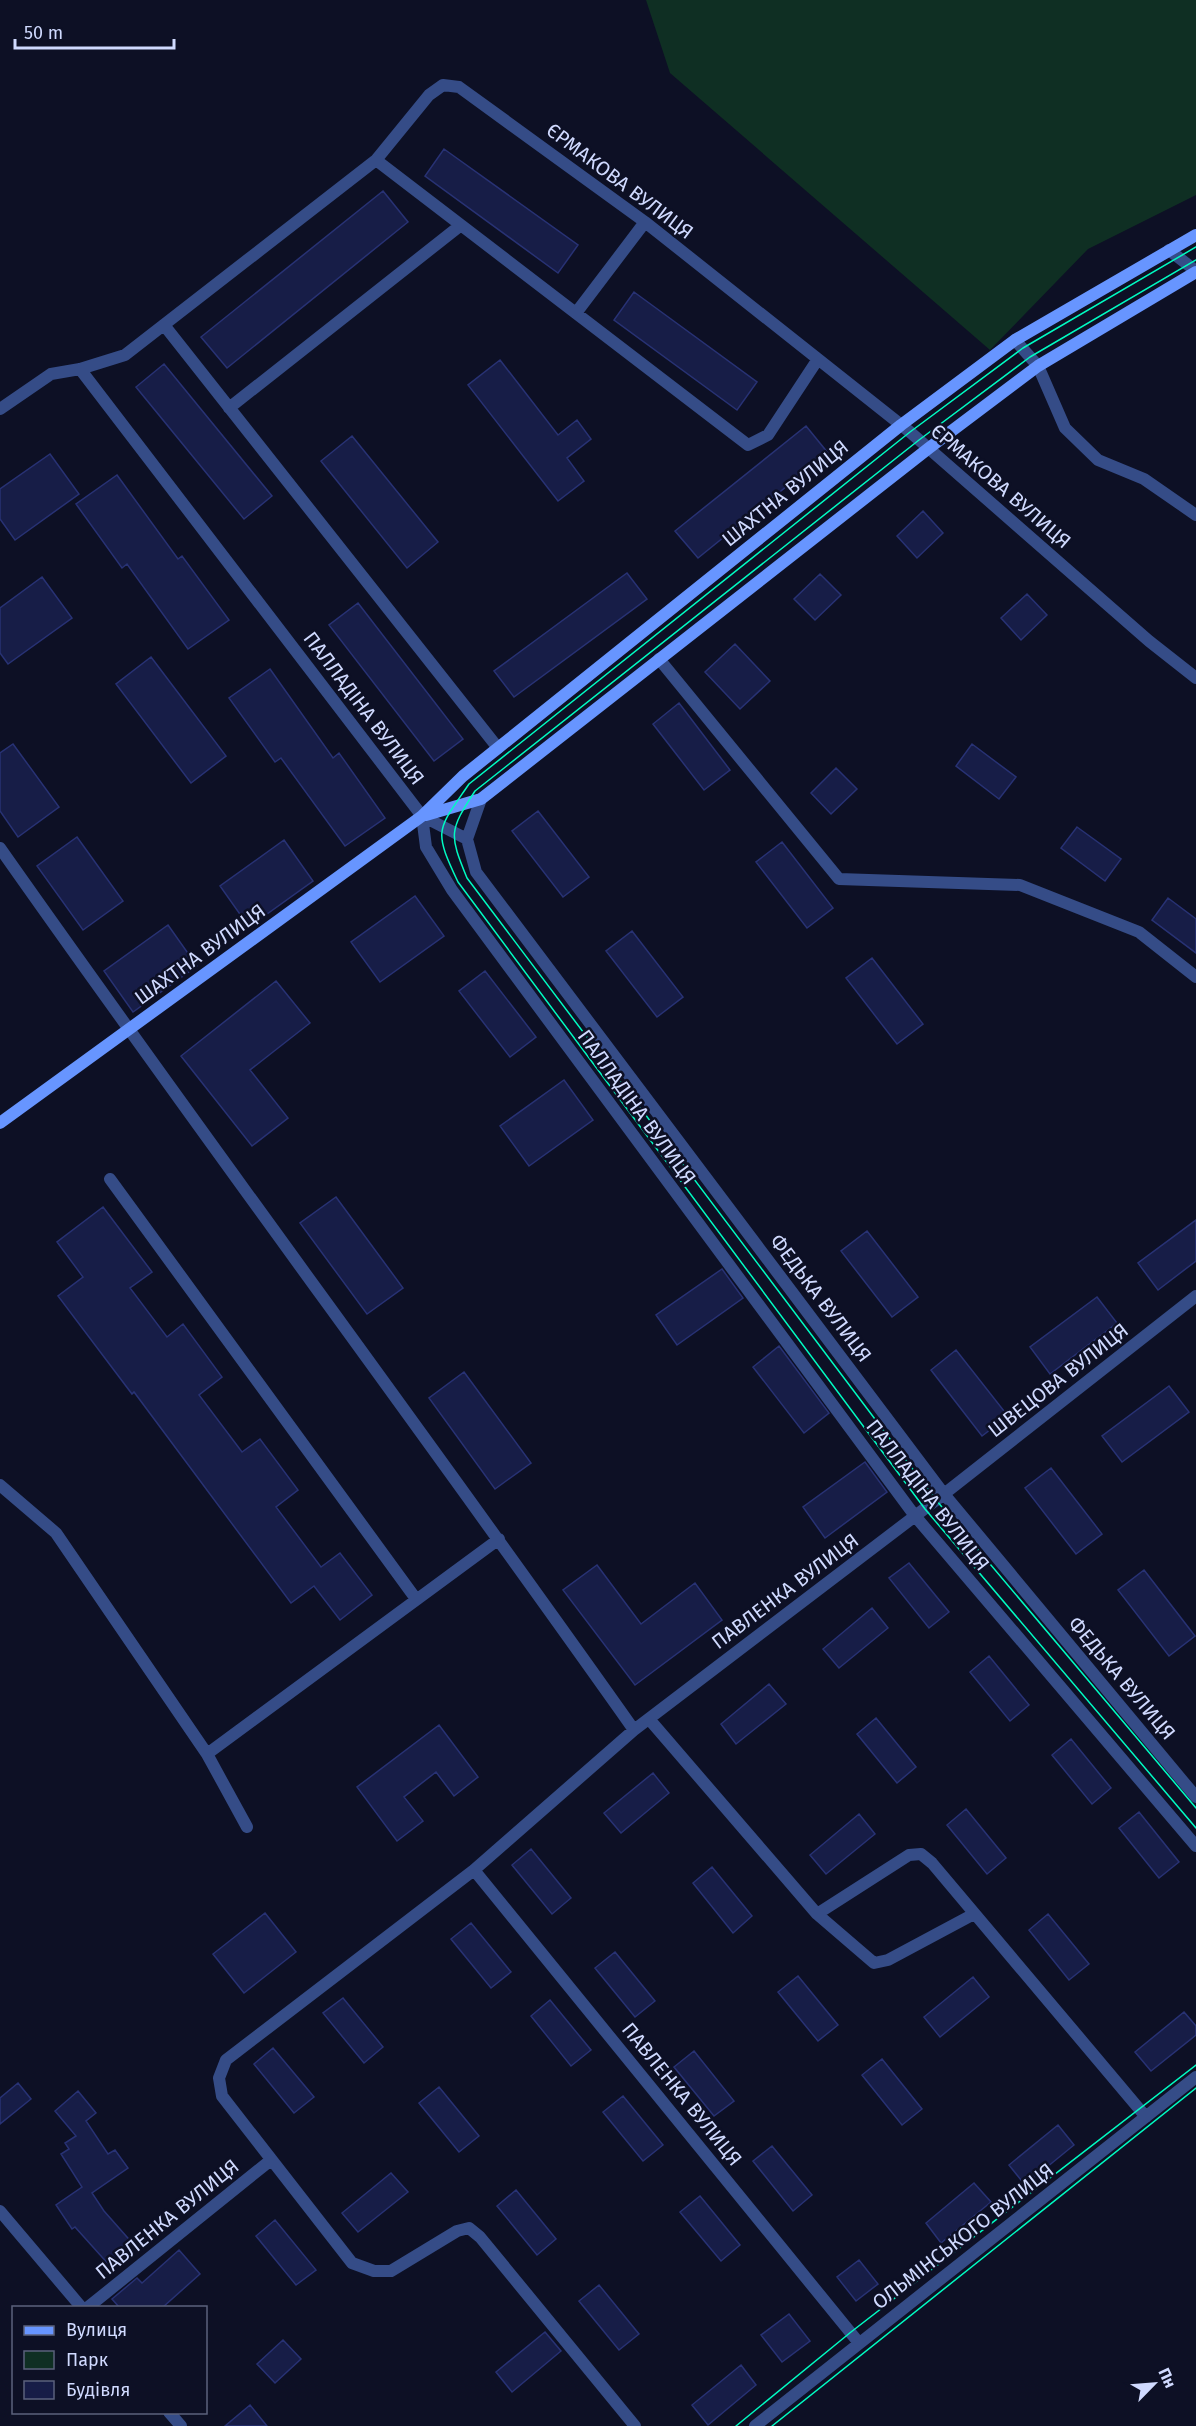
<svg xmlns="http://www.w3.org/2000/svg" width="1196" height="2426" font-family="'Fira Sans',sans-serif">
  <rect width="100%" height="100%" fill="#0d1025"/>
  <!-- green -->
  <path fill="#0f2f23" d="M646,0H1196V195L1088,249L990,350L670,73Z"/>
  <!-- building -->
  <path fill="#171d47" stroke="#283274" stroke-width="1.5" d="M444,149L578,245L558,273L425,176Z
    M383,191L408,222L227,368L201,337Z
    M634,292L757,382L737,410L614,320Z
    M500,360L558,435L577,420L591,439L567,458L584,481L558,501L468,385Z
    M164,364L272,496L244,519L136,387Z
    M806,426L828,453L698,558L675,531Z
    M352,436L438,542L407,568L321,461Z
    M50,454L79,494L15,540L0,519V489Z
    M117,475L178,559L182,556L229,620L188,649L127,564L122,568L76,504Z
    M923,511L943,533L917,558L897,536Z
    M627,573L647,599L514,697L494,671Z
    M820,574L841,595L815,620L794,599Z
    M42,577L72,618L8,664L0,653V608Z
    M1027,594L1047,615L1021,640L1001,618Z
    M358,603L463,739L434,761L329,625Z
    M735,644L770,681L740,709L705,672Z
    M151,657L226,756L191,783L116,684Z
    M270,669L333,758L339,753L385,818L345,846L281,758L275,762L229,698Z
    M679,703L730,770L704,790L653,724Z
    M13,744L59,807L18,837L0,811V753Z
    M972,744L1016,777L999,799L956,766Z
    M836,768L857,789L831,814L811,793Z
    M538,811L589,877L563,897L512,831Z
    M1077,827L1121,859L1105,881L1061,848Z
    M77,837L123,901L83,930L37,866Z
    M284,840L313,881L249,927L220,886Z
    M782,842L833,908L807,928L756,862Z
    M415,896L444,936L380,982L351,942Z
    M1168,898L1196,919V953L1152,920Z
    M168,925L197,966L133,1012L104,971Z
    M632,931L683,997L657,1017L606,951Z
    M872,958L923,1024L897,1044L846,978Z
    M485,971L536,1037L510,1057L459,991Z
    M276,981L310,1023L250,1070L288,1118L252,1146L181,1056Z
    M564,1080L593,1120L529,1166L500,1126Z
    M336,1197L403,1288L367,1314L300,1223Z
    M103,1207L152,1272L130,1288L167,1337L183,1324L222,1377L199,1395L242,1452L260,1439L298,1490L276,1507L321,1567L340,1553L372,1595L340,1620L314,1586L291,1603L134,1392L132,1394L58,1296L83,1277L57,1242Z
    M1196,1220V1261L1158,1290L1138,1263Z
    M867,1231L918,1297L892,1317L841,1251Z
    M722,1269L743,1298L677,1345L656,1315Z
    M1097,1297L1117,1323L1050,1374L1030,1347Z
    M779,1346L829,1413L804,1433L753,1367Z
    M956,1350L1008,1416L982,1436L931,1370Z
    M464,1372L531,1463L495,1489L429,1398Z
    M1169,1386L1189,1412L1122,1462L1102,1436Z
    M865,1462L887,1492L825,1538L803,1507Z
    M1051,1468L1102,1534L1076,1554L1025,1488Z
    M909,1563L949,1612L929,1628L889,1578Z
    M597,1565L641,1624L695,1583L722,1620L635,1685L563,1590Z
    M1144,1570L1195,1636L1169,1656L1118,1590Z
    M872,1608L888,1628L839,1668L823,1649Z
    M989,1656L1029,1705L1010,1721L970,1672Z
    M769,1684L786,1704L736,1744L721,1724Z
    M876,1718L916,1767L897,1783L857,1734Z
    M439,1725L478,1777L454,1796L436,1772L404,1797L423,1821L397,1841L357,1787Z
    M1071,1739L1111,1788L1092,1804L1052,1755Z
    M653,1773L669,1793L621,1833L604,1813Z
    M966,1809L1006,1858L987,1874L947,1825Z
    M1139,1812L1179,1862L1159,1878L1119,1828Z
    M859,1814L875,1834L826,1874L810,1855Z
    M531,1849L571,1898L552,1914L512,1865Z
    M712,1867L752,1916L733,1933L693,1883Z
    M265,1913L296,1952L244,1993L213,1954Z
    M1048,1914L1089,1964L1069,1980L1029,1930Z
    M471,1923L511,1972L491,1988L451,1939Z
    M615,1952L655,2001L635,2017L595,1968Z
    M798,1976L838,2025L818,2041L778,1992Z
    M973,1977L989,1997L940,2037L924,2017Z
    M343,1998L383,2047L364,2063L323,2013Z
    M550,2000L591,2050L571,2066L531,2016Z
    M1184,2012L1196,2026V2035L1151,2071L1135,2052Z
    M273,2048L314,2097L294,2113L254,2064Z
    M694,2051L734,2101L714,2116L674,2067Z
    M882,2059L922,2109L902,2125L862,2075Z
    M18,2083L31,2099L0,2124V2098Z
    M439,2087L479,2136L459,2152L419,2103Z
    M78,2091L96,2113L86,2121L108,2154L115,2150L128,2168L92,2193L104,2211L134,2245L110,2266L75,2227L72,2229L56,2205L82,2187L61,2154L69,2149L65,2143L76,2136L55,2111Z
    M623,2096L663,2145L643,2161L603,2112Z
    M1058,2125L1074,2145L1025,2185L1009,2165Z
    M772,2146L812,2195L793,2211L753,2161Z
    M391,2173L408,2192L358,2232L342,2213Z
    M974,2183L991,2202L941,2243L926,2223Z
    M516,2190L556,2239L537,2255L497,2206Z
    M700,2196L740,2245L721,2261L680,2212Z
    M275,2220L316,2270L296,2285L256,2236Z
    M179,2250L200,2274L163,2307H119L112,2299L137,2278L142,2283Z
    M859,2260L878,2284L856,2301L837,2277Z
    M599,2285L639,2334L619,2350L579,2301Z
    M789,2314L810,2341L782,2362L761,2335Z
    M545,2332L561,2351L512,2392L496,2372Z
    M283,2340L301,2359L275,2383L257,2364Z
    M741,2365L756,2385L708,2425L692,2405Z
    M250,2405L267,2426H225Z"/>
  <g fill="none" stroke-linecap="round" stroke-linejoin="round">
    <!-- minor -->
    <path stroke="#354c87" stroke-width="12" d="M376,160L748,445L768,435L818,359
      M1169,250L1196,271
      M576,313L645,222
      M164,325L498,748
      M1015,340L1038,366L1065,428L1098,460L1144,479L1196,515
      M80,369L422,816L426,847L452,890L915,1516L1196,1846
      M229,408L461,225
      M0,409L51,374L80,369L125,355L376,160L429,95L443,85L459,87L645,222L910,432L1149,641L1196,678
      M659,659L839,879L1020,885L1139,932L1196,977
      M481,799L467,839L476,872L944,1494L1196,1797
      M422,816L467,839
      M0,848C208,1144 425,1434 634,1730
      M110,1179L416,1599
      M0,1485L56,1533L207,1754L247,1827
      M649,1719L817,1914L874,1963L888,1960L974,1914
      M207,1754L499,1539
      M474,1870L859,2343
      M817,1914L909,1855L921,1854L932,1863L1146,2117
      M0,2211L82,2308
      M87,2308L271,2160
      M169,2412L181,2426
      M635,2426L480,2237L469,2228L457,2231L391,2271H374L352,2263L222,2096L219,2078L226,2060L474,1870L634,1730L944,1494L1196,1296
      M755,2426L1196,2077"/>
    <!-- secondary -->
    <path stroke="#6795ff" stroke-width="12" d="M426,815L481,799L929,448L1038,366L1196,272
      M0,1123L422,816L463,776L498,748L901,425L1015,340L1196,235"/>
    <!-- tram -->
    <path stroke="#00fbc2" stroke-width="1.5" d="M1196,247L1023,348L910,432L469,784C437,831 433,829 458,882L925,1509L1196,1828
      M1196,260L1030,357L919,440L475,791C449,831 449,834 467,878L936,1500L1196,1808
      M736,2426L851,2332L1196,2065
      M772,2426L1196,2088"/>
  </g>
  <g text-anchor="middle" stroke-width="5" stroke-linejoin="round" paint-order="stroke">
    <!-- street labels -->
    <g font-size="20" fill="#d0daff" stroke="#0d1025">
      <text transform="translate(620 181) rotate(37)" y="7">ЄРМАКОВА ВУЛИЦЯ</text>
      <text transform="translate(1001 486) rotate(41)" y="7">ЄРМАКОВА ВУЛИЦЯ</text>
      <text transform="translate(785 493) rotate(-39)" y="7">ШАХТНА ВУЛИЦЯ</text>
      <text transform="translate(364 708) rotate(53)" y="7">ПАЛЛАДІНА ВУЛИЦЯ</text>
      <text transform="translate(200 954) rotate(-36)" y="7">ШАХТНА ВУЛИЦЯ</text>
      <text transform="translate(637 1107) rotate(54)" y="7">ПАЛЛАДІНА ВУЛИЦЯ</text>
      <text transform="translate(821 1298) rotate(53)" y="7">ФЕДЬКА ВУЛИЦЯ</text>
      <text transform="translate(1058 1380) rotate(-38)" y="7">ШВЕЦОВА ВУЛИЦЯ</text>
      <text transform="translate(928 1495) rotate(52)" y="7">ПАЛЛАДІНА ВУЛИЦЯ</text>
      <text transform="translate(785 1591) rotate(-37)" y="7">ПАВЛЕНКА ВУЛИЦЯ</text>
      <text transform="translate(1122 1678) rotate(50)" y="7">ФЕДЬКА ВУЛИЦЯ</text>
      <text transform="translate(682 2094) rotate(51)" y="7">ПАВЛЕНКА ВУЛИЦЯ</text>
      <text transform="translate(167 2219) rotate(-39)" y="7">ПАВЛЕНКА ВУЛИЦЯ</text>
      <text transform="translate(963 2236) rotate(-38)" y="7">ОЛЬМІНСЬКОГО ВУЛИЦЯ</text>
    </g>
  </g>
  <!-- legend -->
  <rect x="12" y="2306" width="195" height="108" fill="#0d1025" stroke="#5b617c" stroke-width="1.5"/>
  <rect x="24" y="2326" width="30" height="9" fill="#6795ff" stroke="#5b617c" stroke-width="1.5"/>
  <text x="66" y="2336" font-size="18" fill="#d0daff">Вулиця</text>
  <rect x="24" y="2351" width="30" height="18" fill="#0f2f23" stroke="#5b617c" stroke-width="1.5"/>
  <text x="66" y="2366" font-size="18" fill="#d0daff">Парк</text>
  <rect x="24" y="2381" width="30" height="18" fill="#171d47" stroke="#5b617c" stroke-width="1.5"/>
  <text x="66" y="2396" font-size="18" fill="#d0daff">Будівля</text>
  <!-- north arrow -->
  <g transform="translate(1154 2384) rotate(65)" stroke="#0d1025" stroke-width="4.5" paint-order="stroke">
  <path d="M0-4.5L10 22L0 15L-10 22Z" fill="#d0daff"/>
  <text y="-9" font-size="16" font-weight="bold" text-anchor="middle" fill="#d0daff">Пн</text>
  </g>
  <!-- scale -->
  <path d="M15 39v9h159v-9" fill="none" stroke="#d0daff" stroke-width="3"/>
  <text x="24" y="39" font-size="18" fill="#d0daff" stroke="#0d1025" stroke-width="4.5" paint-order="stroke">50 m</text>
</svg>
